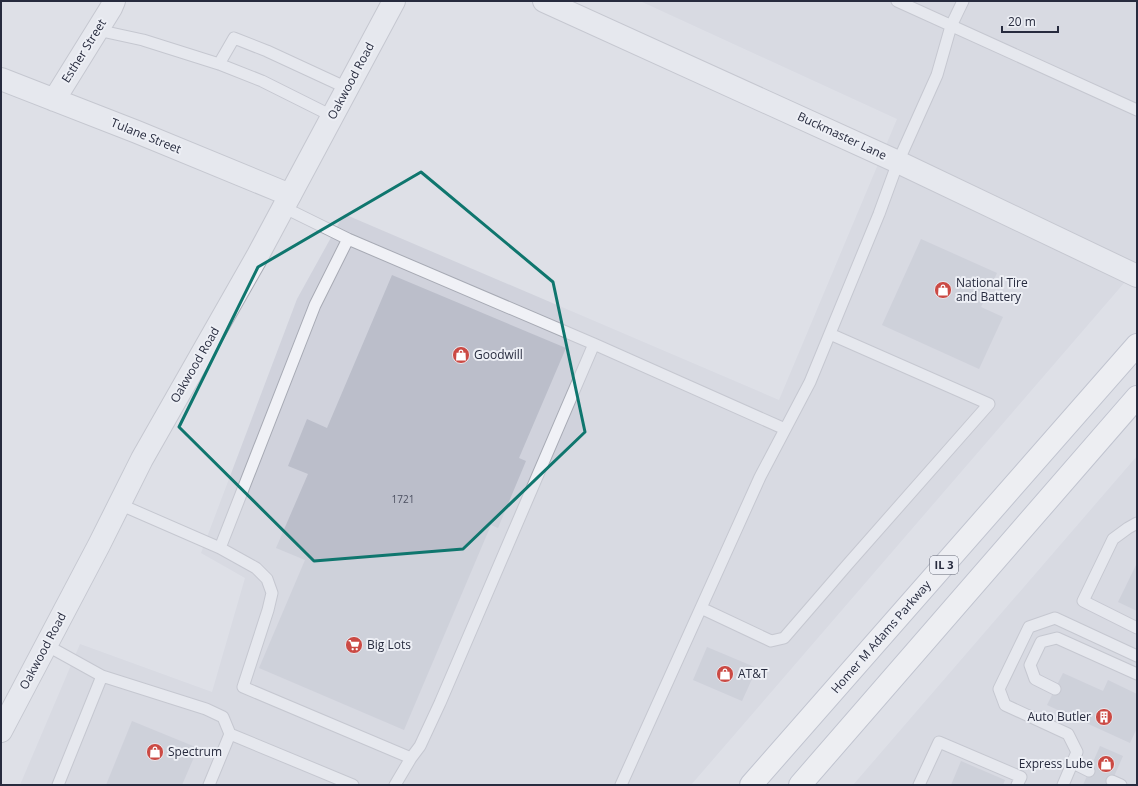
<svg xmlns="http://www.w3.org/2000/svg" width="1138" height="786" font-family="'Open Sans',sans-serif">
  <rect width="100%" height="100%" fill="#dee0e7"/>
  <!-- built -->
  <path fill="#d0d2dc" d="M640,1H1137V268L691,785H20L80,644L212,692L245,578L201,553L297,299L344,214L779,400L897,119Z
    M1137,456V785H853Z"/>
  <!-- building -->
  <path fill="#bbbeca" d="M921,239L997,273L981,307L1003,317L979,369L882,325Z
    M392,275L566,348L519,458L526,461L498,528L491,525L404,730L259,668L305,560L276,548L308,474L288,466L307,419L327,428Z
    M1137,563V611L1118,602Z
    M707,647L757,668L742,701L693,680Z
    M1063,673L1103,691L1108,680L1137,694V728L1130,743L1047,705Z
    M132,721L198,748L182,785H106Z
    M1100,746L1123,756L1112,781L1110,785H1083Z
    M961,761L1005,780L1003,785H951Z"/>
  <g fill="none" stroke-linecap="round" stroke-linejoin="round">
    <!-- service casing -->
    <g stroke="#a7aab4" stroke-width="13">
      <path id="service" d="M897,1L1137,110
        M97,30L143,40L219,64L262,81L332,116
        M219,64L234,38L267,51L347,88
        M283,207L348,239
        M119,504L220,548L315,305L348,239L594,344L785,429
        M1137,523L1128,528L1113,539L1083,601L1137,628
        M220,548L256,568L267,579L272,593L268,610L243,687L411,758
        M701,608L771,641L784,638L848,564L989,404L830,334
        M46,645L102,676L206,709L223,717L230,734L209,785
        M1055,689L1035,679L1030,665L1041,642L1057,638L1137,674
        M230,734L353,785
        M1073,763L1089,771
        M1112,781L1121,785
        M58,785L102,676
        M395,785L411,758L420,746L440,703L594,344
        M621,785L760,477L810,382L879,214L898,162L937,75L951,26L963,1
        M919,785L939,742L1021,777L1017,785
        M1063,785L1077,752L1068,734L1005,705L999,689L1029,627L1055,618L1137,656"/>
    </g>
    <!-- minor casing -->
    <g stroke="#a7aab4" stroke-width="24">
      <path id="minor" d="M544,1L898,162L1137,276
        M1,79L137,132L290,195
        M54,100L111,8L114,1"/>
    </g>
    <!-- tertiary casing -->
    <g stroke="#a7aab4" stroke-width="24">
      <path id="tertiary" d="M1,731L99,545L142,459L258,255L394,1"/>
    </g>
    <!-- primary casing -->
    <g stroke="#9da2b3" stroke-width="24">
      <path id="primary" d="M751,785L1137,345
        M800,785L1137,397"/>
    </g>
    <!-- service -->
    <use href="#service" stroke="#f0f1f6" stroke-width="11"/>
    <!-- minor -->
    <use href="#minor" stroke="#f0f1f6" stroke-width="22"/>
    <!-- tertiary -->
    <use href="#tertiary" stroke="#f0f1f6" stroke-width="22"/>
    <!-- primary -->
    <use href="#primary" stroke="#fff" stroke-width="22"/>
  </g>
  <!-- marked area -->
  <path d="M0 0H1138V786H0ZM421,172L553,282L585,432L463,549L314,561L179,427L258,267Z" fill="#dee0e7" fill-opacity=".55" fill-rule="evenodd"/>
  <path fill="none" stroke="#0f766e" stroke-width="3" stroke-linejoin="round" d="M421,172L553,282L585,432L463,549L314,561L179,427L258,267Z"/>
  <!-- icons -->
  <defs>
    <g id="shop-disc" transform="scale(0.9)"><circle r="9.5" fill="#cb4a44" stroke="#edeff5"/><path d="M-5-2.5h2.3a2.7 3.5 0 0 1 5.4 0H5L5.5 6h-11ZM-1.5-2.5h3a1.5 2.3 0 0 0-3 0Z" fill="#fff"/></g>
    <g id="supermarket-disc" transform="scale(0.9)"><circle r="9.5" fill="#cb4a44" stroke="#edeff5"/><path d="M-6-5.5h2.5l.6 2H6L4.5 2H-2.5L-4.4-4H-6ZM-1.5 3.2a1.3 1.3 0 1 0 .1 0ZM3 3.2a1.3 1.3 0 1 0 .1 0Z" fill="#fff"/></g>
    <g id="building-disc" transform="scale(0.9)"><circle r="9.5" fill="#cb4a44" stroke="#edeff5"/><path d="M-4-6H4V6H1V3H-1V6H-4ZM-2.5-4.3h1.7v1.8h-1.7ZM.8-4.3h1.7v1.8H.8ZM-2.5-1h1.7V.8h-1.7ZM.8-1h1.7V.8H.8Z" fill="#fff"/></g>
  </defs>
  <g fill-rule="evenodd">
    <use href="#shop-disc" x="943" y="290"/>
    <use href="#shop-disc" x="461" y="355"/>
    <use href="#supermarket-disc" x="354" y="645"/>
    <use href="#shop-disc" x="725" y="674"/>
    <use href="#building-disc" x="1104" y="717"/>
    <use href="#shop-disc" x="155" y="752"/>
    <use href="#shop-disc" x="1106" y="764"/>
  </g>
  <g text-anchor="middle" stroke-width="4" stroke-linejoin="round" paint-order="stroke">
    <!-- number labels -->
    <g font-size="10" fill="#4c5061">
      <text x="403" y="503">1721</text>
    </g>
    <!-- shield labels -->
    <rect fill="#edeff5" stroke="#626675" stroke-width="1" x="930" y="556" width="28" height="18" rx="3"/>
    <g font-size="11" font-weight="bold" fill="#272b3e">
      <text x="944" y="569">IL 3</text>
    </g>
    <!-- street labels -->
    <g font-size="12" fill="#272b3e" stroke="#edeff5">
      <text transform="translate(84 51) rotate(-58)" y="4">Esther Street</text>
      <text transform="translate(351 81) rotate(-62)" y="4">Oakwood Road</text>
      <text transform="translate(146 136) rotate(22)" y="4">Tulane Street</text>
      <text transform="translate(842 136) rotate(25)" y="4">Buckmaster Lane</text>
      <text transform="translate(195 365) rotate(-60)" y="4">Oakwood Road</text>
      <text transform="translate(881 637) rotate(-49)" y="4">Homer M Adams Parkway</text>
      <text transform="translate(43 651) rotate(-62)" y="4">Oakwood Road</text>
    </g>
    <!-- poi labels -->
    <g font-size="12" fill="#272b3e" stroke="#edeff5" text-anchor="start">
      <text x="956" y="287">National Tire<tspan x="956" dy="14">and Battery</tspan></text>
      <text x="474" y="359">Goodwill</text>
      <text x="367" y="649">Big Lots</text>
      <text x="738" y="678">AT&amp;T</text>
      <text x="1091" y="721" text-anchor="end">Auto Butler</text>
      <text x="168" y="756">Spectrum</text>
      <text x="1093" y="768" text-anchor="end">Express Lube</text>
    </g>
  </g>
  <!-- border -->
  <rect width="1138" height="786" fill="none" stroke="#272b3e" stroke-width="4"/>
  <!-- scale -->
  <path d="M1002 26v6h56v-6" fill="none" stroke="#272b3e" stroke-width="2"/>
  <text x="1008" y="26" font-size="12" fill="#272b3e" stroke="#edeff5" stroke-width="3" paint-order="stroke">20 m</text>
</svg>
